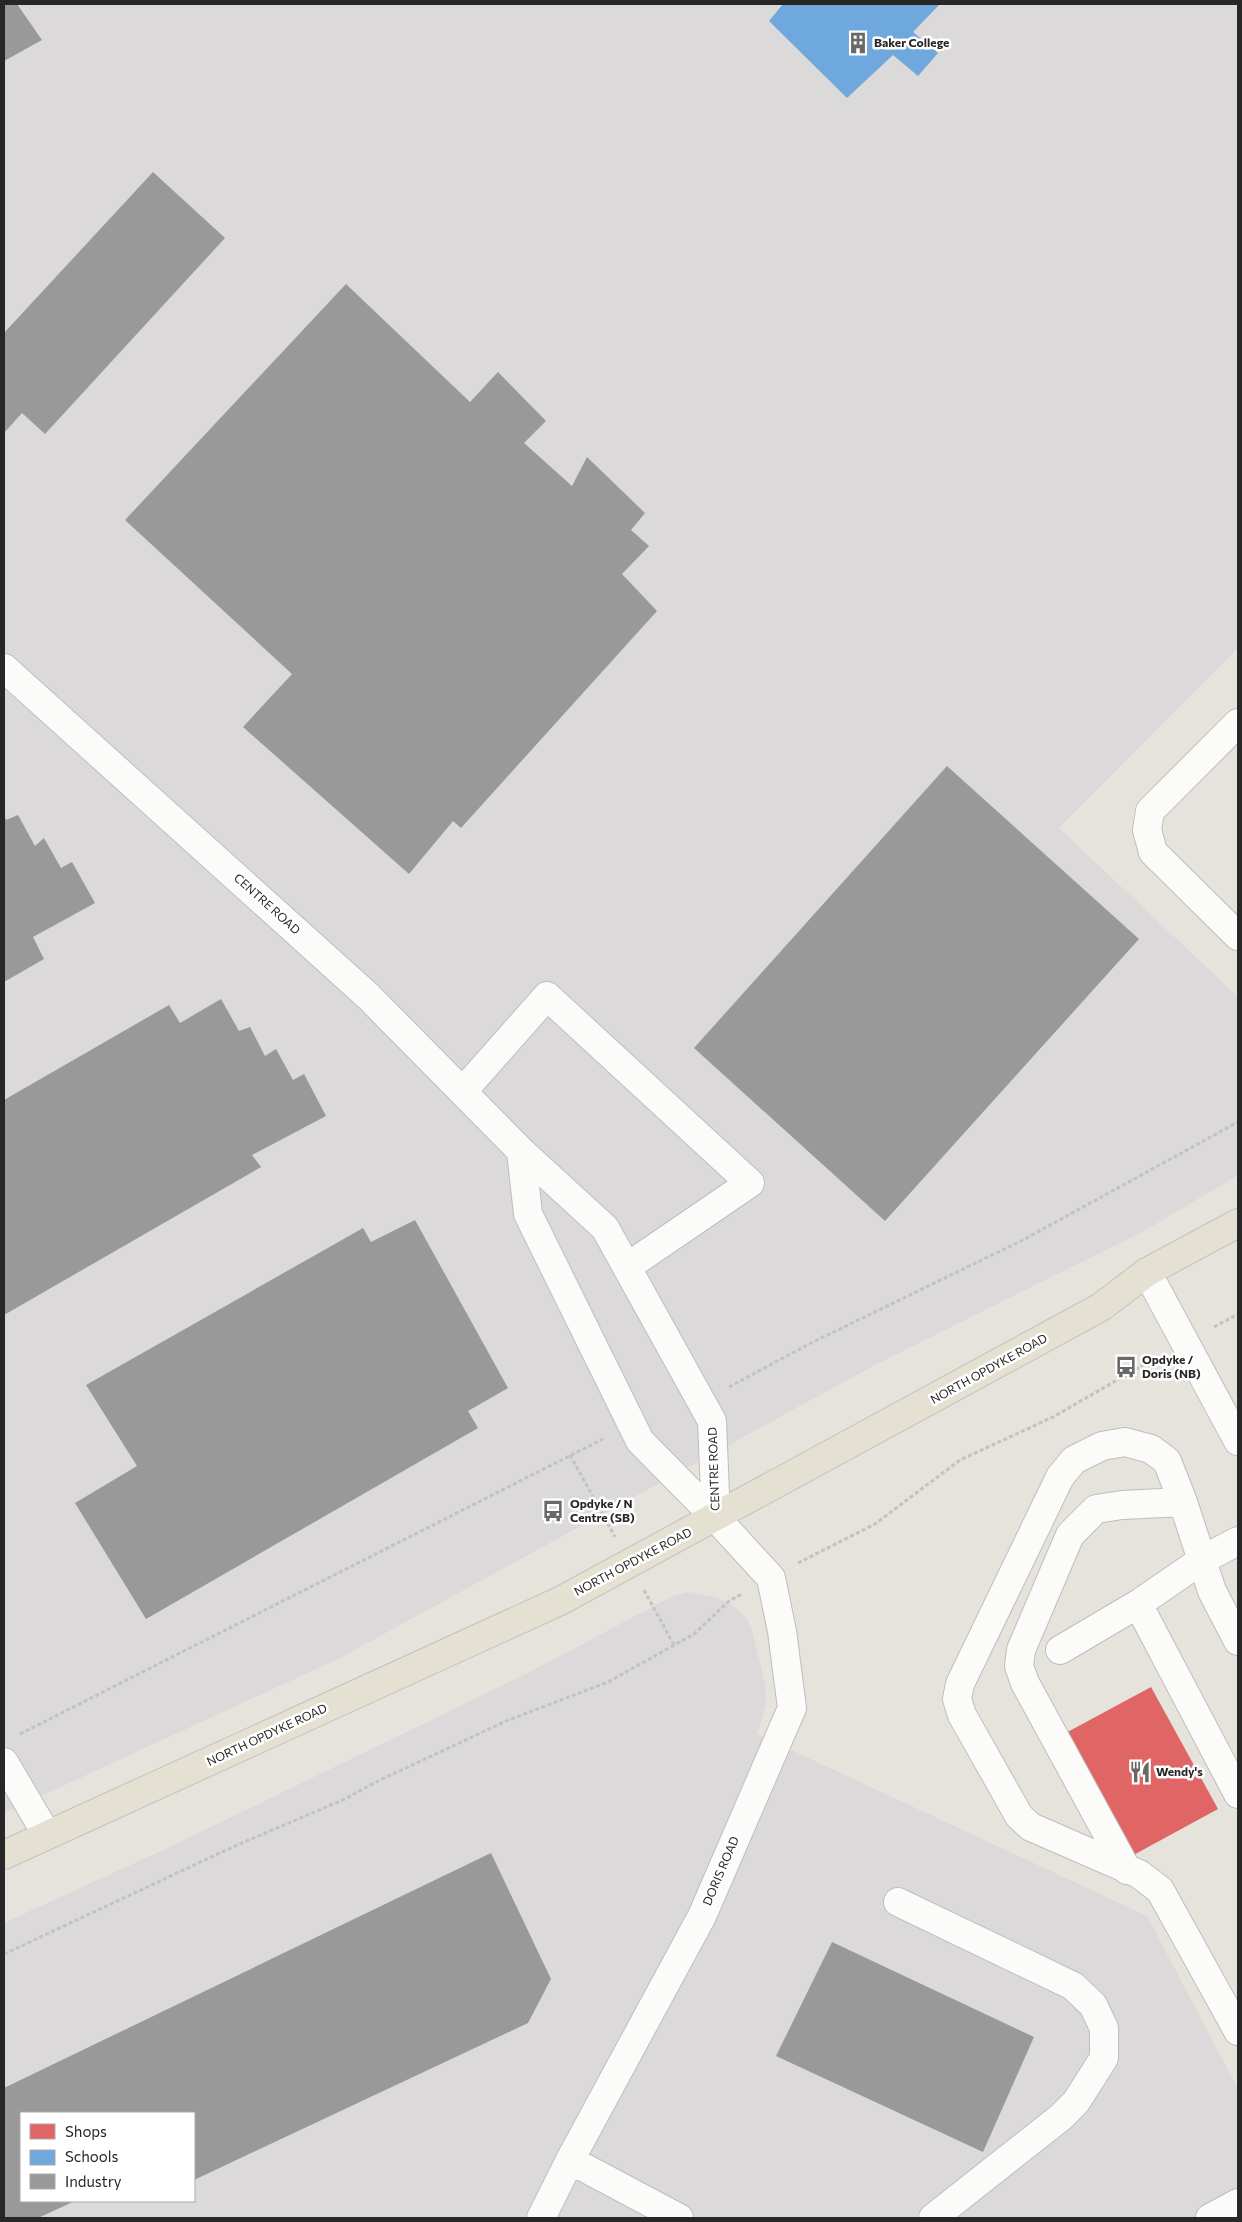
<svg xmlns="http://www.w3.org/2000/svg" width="1242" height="2222" font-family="Commissioner,sans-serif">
  <rect width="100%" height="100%" fill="#e6e2dc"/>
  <!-- industrial -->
  <path fill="#dcd9db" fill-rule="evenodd" d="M4,4H1238V648L1059,828L1238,997V1175L1146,1230L873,1366L340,1658L4,1813Z
    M689,1592L718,1598L733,1606L747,1619L752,1630L765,1683L766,1704L757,1734L1147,1916L1238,2089V2218H4V1923L174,1845L526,1674L673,1596ZM21,2113H194V2201H21Z"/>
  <!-- shops -->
  <path fill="#e06666" d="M1151,1687L1218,1809L1128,1858L1062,1735Z"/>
  <!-- schools -->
  <path fill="#6fa8dc" d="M783,4H940L913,32L938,53L918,76L893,55L847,98L769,21Z"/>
  <!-- industry -->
  <path fill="#999" d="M4,4H17L42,40L4,61Z
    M153,172L225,238L45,434L22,413L4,433V333Z
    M346,284L470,402L498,372L546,421L524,443L572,486L587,457L645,513L631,530L649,546L622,574L657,611L461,828L453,821L409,874L243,727L292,674L125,520Z
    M947,766L1139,939L885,1221L694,1048Z
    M4,815L6,820L18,815L35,846L44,838L61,868L72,862L95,903L33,937L44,959L4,982Z
    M221,999L239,1031L250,1027L265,1056L276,1049L293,1080L304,1074L326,1116L252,1155L261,1167L4,1315V1100L169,1005L180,1023Z
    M415,1220L508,1388L468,1411L478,1428L146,1619L75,1503L137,1466L86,1385L363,1228L371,1242Z
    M491,1853L551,1979L528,2023L194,2180V2113H21V2201H75L38,2218H4V2088Z
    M832,1942L1034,2037L983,2152L776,2056Z"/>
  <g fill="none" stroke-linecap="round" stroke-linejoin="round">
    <!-- minor casing -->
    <g stroke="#bfbebe" stroke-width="30">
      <path id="minor" d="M4,668L368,996L521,1151L605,1228L712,1421L716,1518
        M1238,723L1150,811L1147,830L1153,852L1238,936
        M463,1091L547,996L750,1183L627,1267
        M521,1151L528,1214L640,1441L716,1518L771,1578L782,1631L792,1708L702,1916L570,2160L541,2218
        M1147,1272L1238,1441
        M1138,1604L1238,1794
        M1238,1641L1212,1591L1183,1502L1167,1461L1151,1449L1125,1442L1102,1446L1074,1460L1060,1477L960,1684L957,1699L962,1715L1019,1816L1031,1827L1139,1874L1160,1890L1238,2031
        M1060,1650L1138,1604L1202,1560L1238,1541
        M4,1762L47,1835
        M1127,1870L1025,1683L1019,1666L1021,1650L1070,1535L1096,1509L1122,1505L1183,1502
        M898,1902L1073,1986L1093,2005L1104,2028V2058L1076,2102L1061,2117L933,2218
        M570,2160L679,2218
        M1210,2218L1238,2203"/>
    </g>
    <!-- major casing -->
    <g stroke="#c3c1bf" stroke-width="30">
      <path id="major" d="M4,1855L560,1601L1101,1307L1147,1272L1238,1223"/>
    </g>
    <!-- path -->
    <path stroke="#c2c2c1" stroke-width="3" stroke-dasharray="4 2.5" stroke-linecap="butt" d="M1214,1327L1238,1314
      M729,1387L813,1342L1021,1241L1238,1122
      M570,1455L615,1537
      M798,1563L875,1524L960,1460L1053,1417L1157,1357
      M644,1590L674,1645
      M20,1734L603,1439
      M4,1954L235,1846L345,1799L376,1782L506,1721L608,1682L694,1634L729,1601L742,1594"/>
    <!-- minor -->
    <use href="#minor" stroke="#fbfbfa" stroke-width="28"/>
    <!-- major -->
    <use href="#major" stroke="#e5e1d2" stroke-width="28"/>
  </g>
  <!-- icons -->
  <defs>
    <g id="building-bare" transform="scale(1.725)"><path d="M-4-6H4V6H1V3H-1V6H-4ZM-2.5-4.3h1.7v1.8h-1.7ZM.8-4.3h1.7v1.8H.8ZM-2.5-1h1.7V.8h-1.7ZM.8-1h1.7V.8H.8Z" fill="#6a6866" stroke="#fff" stroke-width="2.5" paint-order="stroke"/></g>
    <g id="bus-bare" transform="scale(1.725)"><path d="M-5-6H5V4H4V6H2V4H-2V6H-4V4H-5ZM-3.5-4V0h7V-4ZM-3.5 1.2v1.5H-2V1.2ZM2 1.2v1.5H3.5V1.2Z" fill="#6a6866" stroke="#fff" stroke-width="2.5" paint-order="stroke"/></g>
    <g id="restaurant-bare" transform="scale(1.725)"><path d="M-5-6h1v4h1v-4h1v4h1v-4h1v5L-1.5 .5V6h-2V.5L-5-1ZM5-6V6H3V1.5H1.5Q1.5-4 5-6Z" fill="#6a6866" stroke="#fff" stroke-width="2.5" paint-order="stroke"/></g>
  </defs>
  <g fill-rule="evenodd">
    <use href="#building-bare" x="858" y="43"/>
    <use href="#bus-bare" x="1126" y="1367"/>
    <use href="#bus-bare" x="553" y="1511"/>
    <use href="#restaurant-bare" x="1140" y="1772"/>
  </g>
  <g text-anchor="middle" stroke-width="5" stroke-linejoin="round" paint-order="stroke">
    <!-- poi labels -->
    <g font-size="12" font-weight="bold" fill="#272727" stroke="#fff" text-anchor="start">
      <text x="874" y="47">Baker College</text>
      <text x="1142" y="1364">Opdyke /<tspan x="1142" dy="14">Doris (NB)</tspan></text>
      <text x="570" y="1508">Opdyke / N<tspan x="570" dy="14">Centre (SB)</tspan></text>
      <text x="1156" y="1776">Wendy's</text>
    </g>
    <!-- street labels -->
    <g font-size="12" fill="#272727" stroke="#fff">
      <text transform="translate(267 904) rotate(42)" y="4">CENTRE ROAD</text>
      <text transform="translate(989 1369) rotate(-29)" y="4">NORTH OPDYKE ROAD</text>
      <text transform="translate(714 1469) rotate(-92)" y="4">CENTRE ROAD</text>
      <text transform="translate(633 1562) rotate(-28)" y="4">NORTH OPDYKE ROAD</text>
      <text transform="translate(267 1735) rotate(-25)" y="4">NORTH OPDYKE ROAD</text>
      <text transform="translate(721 1871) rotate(-67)" y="4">DORIS ROAD</text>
    </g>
  </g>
  <!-- border -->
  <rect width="1242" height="2222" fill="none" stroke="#272727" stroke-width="10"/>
  <!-- legend -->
  <rect x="20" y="2112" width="175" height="90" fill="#ffffff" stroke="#a9a9a9"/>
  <rect x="30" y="2124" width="25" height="15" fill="#e06666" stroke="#a9a9a9"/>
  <text x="65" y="2137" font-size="15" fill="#272727">Shops</text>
  <rect x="30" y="2150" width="25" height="15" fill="#6fa8dc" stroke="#a9a9a9"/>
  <text x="65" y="2162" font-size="15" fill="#272727">Schools</text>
  <rect x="30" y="2174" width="25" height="15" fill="#999999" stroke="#a9a9a9"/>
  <text x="65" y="2187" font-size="15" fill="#272727">Industry</text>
</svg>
